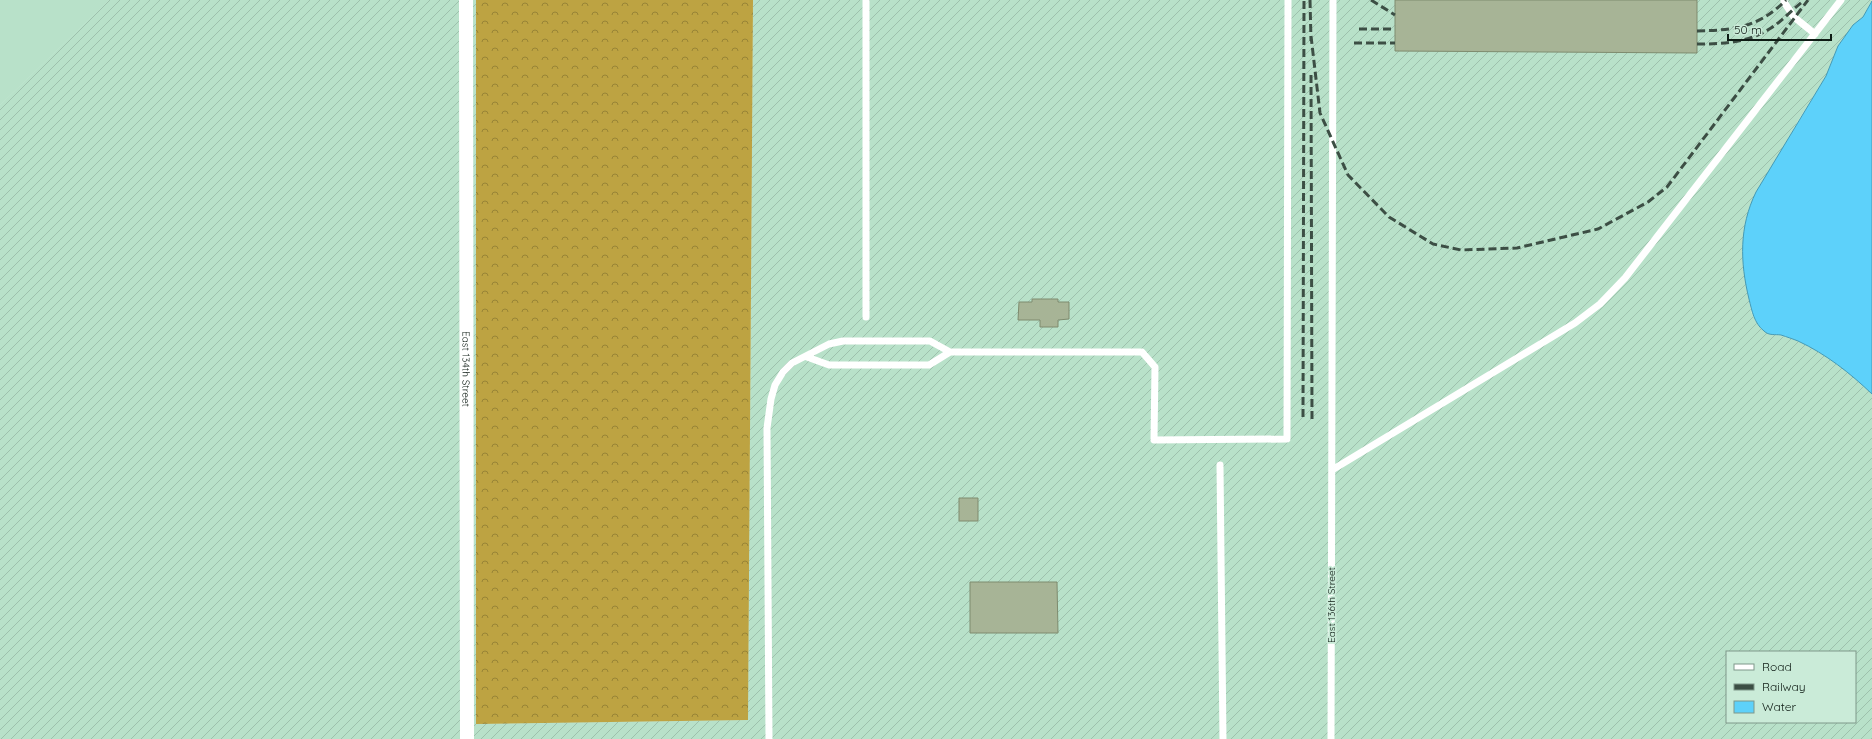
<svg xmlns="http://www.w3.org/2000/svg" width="1872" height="739" font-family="Quicksand,sans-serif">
  <defs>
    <pattern id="industrial-furrows" width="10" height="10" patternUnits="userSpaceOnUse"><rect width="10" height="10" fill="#b8e1c9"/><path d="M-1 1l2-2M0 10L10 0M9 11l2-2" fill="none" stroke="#9dc0ac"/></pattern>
    <pattern id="forest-crowns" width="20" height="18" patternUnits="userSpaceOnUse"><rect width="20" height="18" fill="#bda342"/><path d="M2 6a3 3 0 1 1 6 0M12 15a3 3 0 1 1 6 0" fill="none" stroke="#988436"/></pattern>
  </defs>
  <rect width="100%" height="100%" fill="#caebd8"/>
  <!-- built -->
  <path fill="#b8e1c9" d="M0,0H109L0,105Z"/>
  <!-- industrial -->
  <path fill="url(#industrial-furrows)" fill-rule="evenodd" d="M109,0H476V724L748,720L753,0H1872L1863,17L1853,25L1838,46L1826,76L1799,119L1749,208V300L1751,312L1757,324L1765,332L1772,335H1779L1798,341L1824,355L1852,375L1872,394V739H0V105ZM1727,652H1855V722H1727Z"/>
  <!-- forest -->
  <path fill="url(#forest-crowns)" d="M476,0H753L748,720L476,724Z"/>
  <!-- water -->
  <path fill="#5dd1fa" stroke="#459ab5" d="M1872,1V394C1850,373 1826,354 1798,341C1793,339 1787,337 1781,335C1775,334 1769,336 1764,331C1754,323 1752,311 1749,299C1740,262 1739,227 1756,192L1826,76L1838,46L1853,25L1863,17Z"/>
  <!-- building -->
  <path fill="#a7b496" stroke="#7e8b6e" d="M1395,0H1697V53L1395,51Z
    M1032,299H1058V302H1069V319L1058,320V327H1040V320H1018L1019,302H1032Z
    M959,498H978V521H959Z
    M970,582H1057L1058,633H970Z"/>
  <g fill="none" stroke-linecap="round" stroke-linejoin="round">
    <!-- lane -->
    <path stroke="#fff" stroke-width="7" d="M866,0V317
      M1784,0V2L1794,17L1815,34
      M807,357L829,365H929L950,352
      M1220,465L1223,739
      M1332,470L1575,323L1600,304L1625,278L1841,0
      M769,739L767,428L771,399L775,385L783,372L792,363L829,344L843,341H930L950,352H1142L1155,367L1154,440L1287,439L1288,0
      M1331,739L1333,0"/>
    <!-- street -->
    <path stroke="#fff" stroke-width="14" id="s1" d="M466,0L467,739"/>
    <!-- rail -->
    <path stroke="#3c4e44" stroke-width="3" stroke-dasharray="8 4" stroke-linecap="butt" d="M1310,0L1311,41
      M1371,0L1395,15
      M1359,29H1395
      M1697,31C1734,30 1758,28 1786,0
      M1311,36L1320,113L1348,175L1389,217L1433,244L1461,250L1517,248L1598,229L1648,202L1667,187L1808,0
      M1354,43H1395
      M1697,44C1723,44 1748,43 1771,28C1782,21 1792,10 1802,2
      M1311,75L1312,419
      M1303,417L1304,0"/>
  </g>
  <g text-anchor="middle" stroke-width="3.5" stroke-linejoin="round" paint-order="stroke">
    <!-- street labels -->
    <g font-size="10" fill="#0e1b14" stroke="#caebd8">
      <text dy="4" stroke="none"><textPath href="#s1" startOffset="369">East 134th Street</textPath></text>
      <text transform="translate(1331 605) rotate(-90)" y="4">East 136th Street</text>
    </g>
  </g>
  <!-- legend -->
  <rect x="1726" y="651" width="130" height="72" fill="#caebd8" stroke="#7f988a"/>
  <rect x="1734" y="664" width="20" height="6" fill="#ffffff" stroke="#7f988a"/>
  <text x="1762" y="671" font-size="12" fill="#0e1b14">Road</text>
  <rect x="1734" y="684" width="20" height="6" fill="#3c4e44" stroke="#7f988a"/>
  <text x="1762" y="691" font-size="12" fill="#0e1b14">Railway</text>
  <rect x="1734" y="701" width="20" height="12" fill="#5dd1fa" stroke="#7f988a"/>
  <text x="1762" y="711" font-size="12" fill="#0e1b14">Water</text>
  <!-- scale -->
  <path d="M1728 34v6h103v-6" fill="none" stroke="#0e1b14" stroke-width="2"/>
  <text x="1734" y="34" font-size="12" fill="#0e1b14" stroke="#caebd8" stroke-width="3" paint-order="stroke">50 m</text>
</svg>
